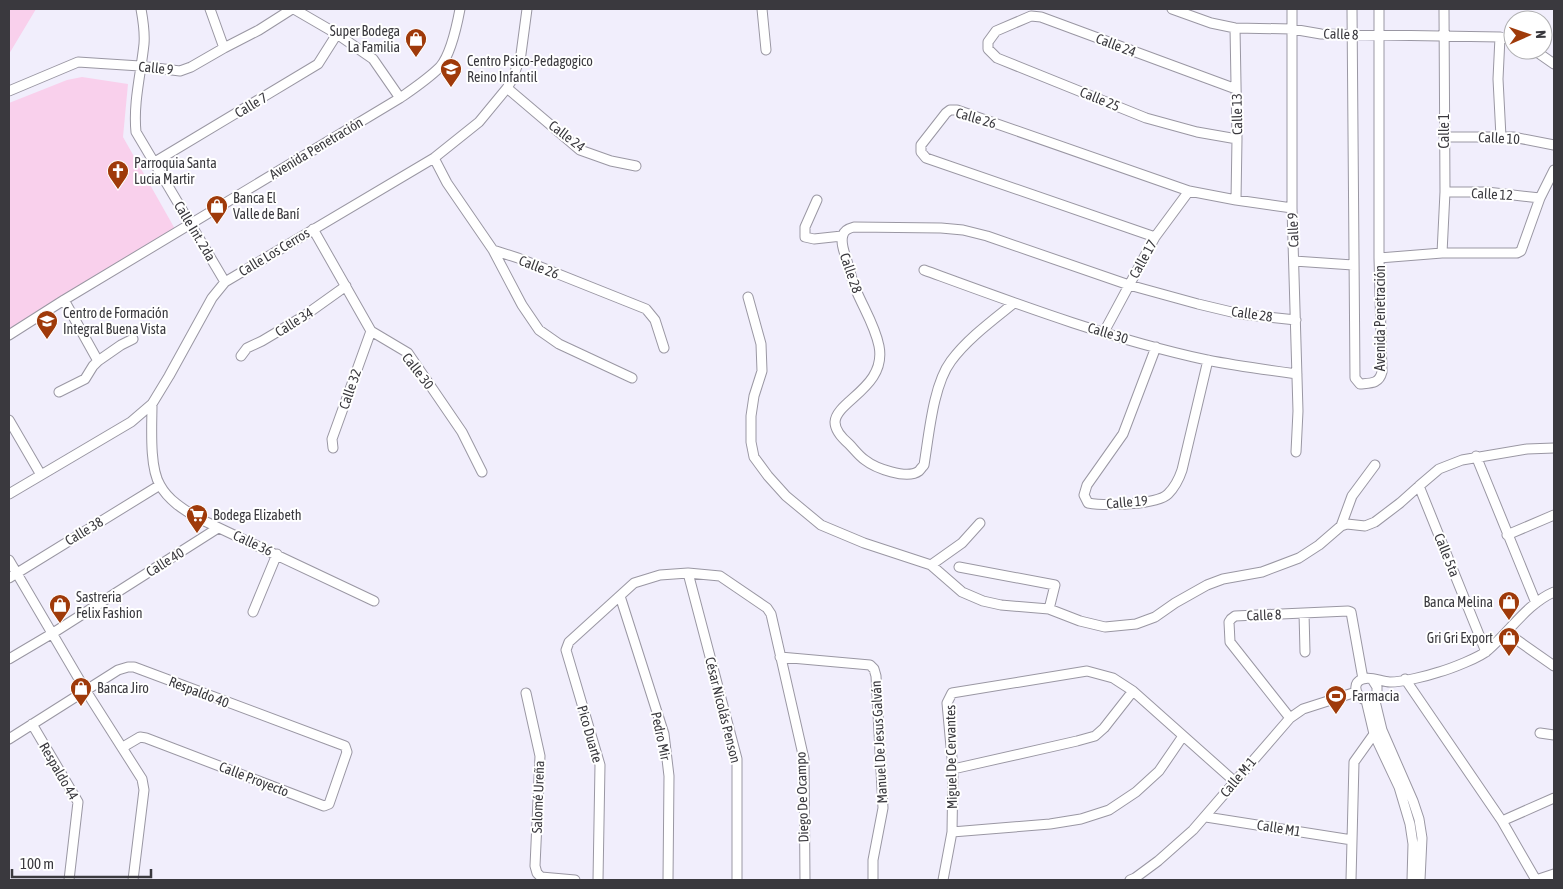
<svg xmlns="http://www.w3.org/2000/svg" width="1563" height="889" font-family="'Asap Condensed',sans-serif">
  <rect width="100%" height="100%" fill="#f1eefc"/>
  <!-- green -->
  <path fill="#f9d0ec" d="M9,9H36L9,54Z
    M82,77L128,84L123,137L175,229L9,330V103L67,80Z"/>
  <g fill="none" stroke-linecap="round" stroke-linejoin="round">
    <!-- minor casing -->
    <g stroke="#9a97a3" stroke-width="11">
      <path id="minor" d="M141,9C143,20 145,32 144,44C141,73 133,103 136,132L225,282
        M210,9L224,48
        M294,9L337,34L373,59L400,98
        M762,9L766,50
        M1172,9L1211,23L1235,28L1292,29L1321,34L1500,37L1513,40
        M1292,9V208L1298,411L1296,452
        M1352,9L1355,378L1360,384C1371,383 1379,384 1382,372L1379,258V9
        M1235,28L1237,139L1236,200
        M1500,37L1498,79L1501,137
        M1534,50L1554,64
        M507,88L580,150L611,161L636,166
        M1236,89L1041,17L1031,16L996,31L988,42V49L997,58L1146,118L1197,132L1237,139
        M9,91L78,62L140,66L180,71L191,67L224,48L259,30L292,9
        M1444,137H1513L1554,145
        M434,158L447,183L493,250L518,258L646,309L655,320L664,348
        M153,163L318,64L337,34
        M1445,192H1487L1540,198
        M817,200L805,227V237L814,239L842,236
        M313,229L371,331L408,353L462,432L482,472
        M1155,237L926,158L921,152V145L946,113L950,110H957L1189,191L1236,200L1292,208
        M493,250L522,305L539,330L559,344L632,378
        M1442,253L1445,192L1444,9
        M1379,258L1442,253H1517L1521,251L1540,198L1554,170
        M1294,261L1353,265
        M924,270C1017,304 1110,339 1207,360C1237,366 1267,370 1297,374
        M748,297L761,344L762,371L754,396L751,416V442L754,457L768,476L786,496L821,525L864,543L931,565L962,592L983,601L1001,605L1049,609L1080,621L1105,627L1136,624L1155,617L1175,603L1207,585L1223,579L1262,572L1299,558L1319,545L1341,526L1347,524L1365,526L1375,522L1400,503L1419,486L1439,469L1462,460L1527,449L1554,448
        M64,300L98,361
        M1014,303C993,320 967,339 951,361C933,385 929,435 924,465C923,466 919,471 919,471C907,480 875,468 865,460C859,456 854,449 849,444C842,438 835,431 835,422C836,401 887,387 879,346C875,326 864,309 856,290C852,281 850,271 847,261C845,254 840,243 843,235C844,230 850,228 854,227L941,228L963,230L987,236L1129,285L1198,304L1240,314L1296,320
        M1104,332L1155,237L1189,191
        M9,335L64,300L400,98C413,89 428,79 440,67C451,54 457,25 460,9
        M1156,347L1123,434L1087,485L1084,495L1088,503C1104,506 1157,505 1168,494C1175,487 1179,479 1182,470L1208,360
        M241,356L247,348L262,341L304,316L346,286
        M59,392L85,379L93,366L98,361L121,345L133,339
        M152,404C152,425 149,467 160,485C168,500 184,510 198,518L374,601
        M9,420L41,475
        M333,448L332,439L371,331
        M1476,456L1536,603
        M1419,486L1486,652
        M9,494L131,422L152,404L169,376L212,298L225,282L434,158L479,122L507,88L513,78L521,54L527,9
        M1341,526L1352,496L1375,465
        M1507,535L1554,515
        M9,560L86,691L142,779L144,790L133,880
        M931,565L962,543L980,523
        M959,567L1055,585L1049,609
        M688,573L737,759V880
        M9,578L160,485
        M620,596L664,734L669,776L668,880
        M253,612L277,554
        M1304,613L1305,652
        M1507,633L1554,666
        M780,657L870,665L874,669L876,676L883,808L873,860V880
        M9,659L53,633L218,528
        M1372,679L1377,687V693L1371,699H1363C1355,694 1352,682 1363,679C1371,676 1382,682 1390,682C1403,682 1427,676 1439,672C1450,669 1481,657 1488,650C1510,631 1528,603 1554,592
        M1405,679L1502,821L1536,880
        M526,693L540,756L535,866L537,873L541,877L575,880
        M1374,697L1382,730L1413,801L1419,819L1422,838L1420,880
        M1366,700L1374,734L1399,787L1410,824L1413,844L1412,880
        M1290,718L1230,642L1229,622L1231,619L1235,616L1348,611L1351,612L1363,679
        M32,724L78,802L69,880
        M1540,733L1554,735
        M9,739L118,670L128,667H134L345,746L347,752L329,804L324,806L146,738L140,737L123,747
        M953,769L1077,741L1095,736L1104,728L1133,691
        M1206,817L1352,840
        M1502,821L1554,798
        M952,832L1050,824L1081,819L1109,810L1136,792L1159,771L1183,736
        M598,880L600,765L566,650L569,642L634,583L660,575L688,573L720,576L767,608L771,614L804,759L805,880
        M943,880L952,832L953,769L947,703L952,693L1087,671L1113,678L1133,691L1234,781
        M1130,880L1135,878L1158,861L1193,830L1290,718L1303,709L1356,692
        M1351,880L1354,762L1374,734
        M1536,880L1554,874"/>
    </g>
    <!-- minor -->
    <use href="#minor" stroke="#fff" stroke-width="9"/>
  </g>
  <!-- icons -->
  <defs>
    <g id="shop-pin" transform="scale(1.125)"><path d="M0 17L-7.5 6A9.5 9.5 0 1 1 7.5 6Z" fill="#9f3a0a" stroke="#fff"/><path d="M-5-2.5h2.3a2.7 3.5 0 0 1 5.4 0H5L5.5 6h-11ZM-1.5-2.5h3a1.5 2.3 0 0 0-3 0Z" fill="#fff"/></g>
    <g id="school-pin" transform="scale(1.125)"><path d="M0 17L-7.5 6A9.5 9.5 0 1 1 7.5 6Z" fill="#9f3a0a" stroke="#fff"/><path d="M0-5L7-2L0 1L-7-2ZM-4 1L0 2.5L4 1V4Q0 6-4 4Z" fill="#fff"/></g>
    <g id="church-pin" transform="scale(1.125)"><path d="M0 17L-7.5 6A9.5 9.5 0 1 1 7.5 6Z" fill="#9f3a0a" stroke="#fff"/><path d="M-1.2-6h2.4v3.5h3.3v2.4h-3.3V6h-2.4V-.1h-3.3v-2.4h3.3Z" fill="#fff"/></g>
    <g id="supermarket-pin" transform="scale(1.125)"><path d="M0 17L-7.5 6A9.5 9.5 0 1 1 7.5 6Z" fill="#9f3a0a" stroke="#fff"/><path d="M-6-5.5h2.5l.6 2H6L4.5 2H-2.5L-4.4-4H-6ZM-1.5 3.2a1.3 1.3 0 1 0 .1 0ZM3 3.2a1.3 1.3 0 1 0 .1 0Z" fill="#fff"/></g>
    <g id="stadium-pin" transform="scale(1.125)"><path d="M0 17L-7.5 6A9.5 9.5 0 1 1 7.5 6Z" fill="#9f3a0a" stroke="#fff"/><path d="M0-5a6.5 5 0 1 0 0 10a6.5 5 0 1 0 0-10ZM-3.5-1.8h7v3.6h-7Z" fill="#fff"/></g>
  </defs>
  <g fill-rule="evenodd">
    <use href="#shop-pin" x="416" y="39"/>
    <use href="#school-pin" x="451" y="69"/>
    <use href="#church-pin" x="118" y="171"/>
    <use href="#shop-pin" x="217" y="206"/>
    <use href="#school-pin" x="47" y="321"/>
    <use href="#supermarket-pin" x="197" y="515"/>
    <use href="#shop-pin" x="1509" y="602"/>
    <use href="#shop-pin" x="60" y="605"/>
    <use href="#shop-pin" x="1509" y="638"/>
    <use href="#shop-pin" x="81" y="688"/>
    <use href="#stadium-pin" x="1336" y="696"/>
  </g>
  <g text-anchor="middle" stroke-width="4" stroke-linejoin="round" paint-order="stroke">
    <!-- poi labels -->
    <g font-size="14" fill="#3a393e" stroke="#fff" text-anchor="start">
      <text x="400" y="36" text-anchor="end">Super Bodega<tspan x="400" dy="16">La Familia</tspan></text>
      <text x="467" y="66">Centro Psico-Pedagogico<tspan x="467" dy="16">Reino Infantil</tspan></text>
      <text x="134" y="168">Parroquia Santa<tspan x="134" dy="16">Lucia Martir</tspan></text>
      <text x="233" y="203">Banca El<tspan x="233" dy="16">Valle de Baní</tspan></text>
      <text x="63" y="318">Centro de Formación<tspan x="63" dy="16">Integral Buena Vista</tspan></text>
      <text x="213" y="520">Bodega Elizabeth</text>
      <text x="76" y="602">Sastreria<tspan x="76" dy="16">Felix Fashion</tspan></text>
      <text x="1493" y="607" text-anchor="end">Banca Melina</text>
      <text x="1493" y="643" text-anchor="end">Gri Gri Export</text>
      <text x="97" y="693">Banca Jiro</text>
      <text x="1352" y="701">Farmacia</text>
    </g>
    <!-- street labels -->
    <g font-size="14" fill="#3a393e" stroke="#fff">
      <text transform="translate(1341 34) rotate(2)" y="5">Calle 8</text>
      <text transform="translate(1116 45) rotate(21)" y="5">Calle 24</text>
      <text transform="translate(156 68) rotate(6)" y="5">Calle 9</text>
      <text transform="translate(1100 99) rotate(22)" y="5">Calle 25</text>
      <text transform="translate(251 105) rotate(-31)" y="5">Calle 7</text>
      <text transform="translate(1237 114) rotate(-91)" y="5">Calle 13</text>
      <text transform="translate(976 118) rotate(16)" y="5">Calle 26</text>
      <text transform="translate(1444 131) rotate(-90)" y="5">Calle 1</text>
      <text transform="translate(567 136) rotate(37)" y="5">Calle 24</text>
      <text transform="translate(1499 138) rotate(3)" y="5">Calle 10</text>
      <text transform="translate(316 148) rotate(-31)" y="5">Avenida Penetración</text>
      <text transform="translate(1492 194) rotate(3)" y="5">Calle 12</text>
      <text transform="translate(1293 230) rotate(-92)" y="5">Calle 9</text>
      <text transform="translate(195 231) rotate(59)" y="5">Calle Int. 2da</text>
      <text transform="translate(274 252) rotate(-31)" y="5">Calle Los Cerros</text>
      <text transform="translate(1143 259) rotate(-61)" y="5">Calle 17</text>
      <text transform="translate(539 267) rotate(21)" y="5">Calle 26</text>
      <text transform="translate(851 273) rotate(71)" y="5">Calle 28</text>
      <text transform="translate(1252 314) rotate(8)" y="5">Calle 28</text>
      <text transform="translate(1380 318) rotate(-90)" y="5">Avenida Penetración</text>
      <text transform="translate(294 322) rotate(-32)" y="5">Calle 34</text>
      <text transform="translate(1108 333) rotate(17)" y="5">Calle 30</text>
      <text transform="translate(418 371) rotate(52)" y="5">Calle 30</text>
      <text transform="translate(350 389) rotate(-71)" y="5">Calle 32</text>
      <text transform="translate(1127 502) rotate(-5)" y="5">Calle 19</text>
      <text transform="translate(84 531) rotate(-31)" y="5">Calle 38</text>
      <text transform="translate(253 543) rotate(25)" y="5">Calle 36</text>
      <text transform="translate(1447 555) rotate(68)" y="5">Calle 5ta</text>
      <text transform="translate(165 562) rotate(-32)" y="5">Calle 40</text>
      <text transform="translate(1264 615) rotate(-2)" y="5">Calle 8</text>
      <text transform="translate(199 692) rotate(21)" y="5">Respaldo 40</text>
      <text transform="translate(723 710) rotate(76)" y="5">César Nicolás Penson</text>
      <text transform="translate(590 734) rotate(74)" y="5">Pico Duarte</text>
      <text transform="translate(661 736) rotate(78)" y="5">Pedro Mir</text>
      <text transform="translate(879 742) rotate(-93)" y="5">Manuel De Jesus Galván</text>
      <text transform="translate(951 757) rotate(-91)" y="5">Miguel De Cervantes</text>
      <text transform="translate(59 771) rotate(60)" y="5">Respaldo 44</text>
      <text transform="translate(1238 777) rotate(-50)" y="5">Calle M-1</text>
      <text transform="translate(254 779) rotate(21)" y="5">Calle Proyecto</text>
      <text transform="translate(538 797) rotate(-88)" y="5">Salomé Ureña</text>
      <text transform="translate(802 797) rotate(-92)" y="5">Diego De Ocampo</text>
      <text transform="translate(1279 828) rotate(9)" y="5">Calle M1</text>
    </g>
  </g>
  <!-- border -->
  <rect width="1563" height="889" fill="none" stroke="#3a393e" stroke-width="20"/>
  <!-- north arrow -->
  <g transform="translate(1528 35) rotate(88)"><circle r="24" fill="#ffffff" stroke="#b0b0b2"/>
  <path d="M0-4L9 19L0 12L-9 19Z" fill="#9f3a0a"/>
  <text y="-8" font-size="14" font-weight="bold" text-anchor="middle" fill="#3a393e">N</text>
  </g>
  <!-- scale -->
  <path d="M12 869v8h139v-8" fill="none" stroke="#3a393e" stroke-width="2.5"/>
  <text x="20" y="869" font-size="15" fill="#3a393e" stroke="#ffffff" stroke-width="4" paint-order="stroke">100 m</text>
</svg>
